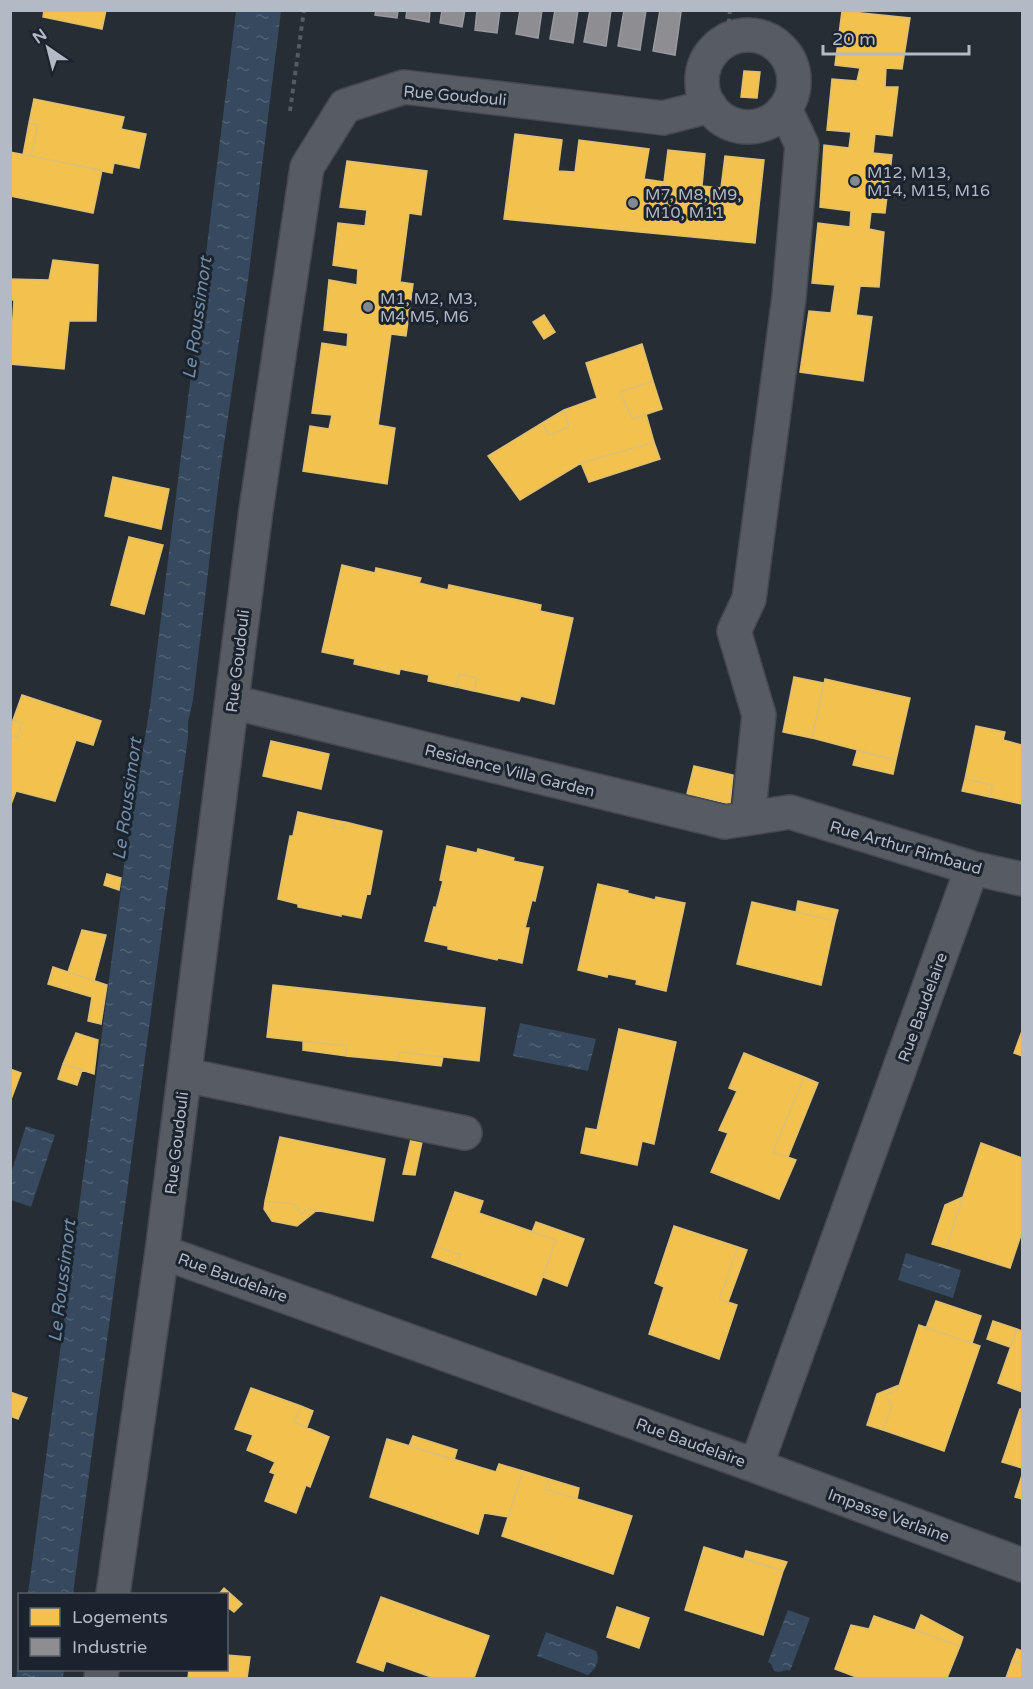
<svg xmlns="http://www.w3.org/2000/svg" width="1033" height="1689" font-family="'Varela Round',sans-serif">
  <defs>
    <pattern id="water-ripples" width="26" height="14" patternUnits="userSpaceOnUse" patternTransform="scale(1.5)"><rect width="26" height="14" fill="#36495e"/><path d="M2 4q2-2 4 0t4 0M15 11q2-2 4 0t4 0" fill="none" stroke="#516174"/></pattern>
  </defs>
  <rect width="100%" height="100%" fill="#272d34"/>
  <!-- water -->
  <path fill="url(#water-ripples)" d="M236,11H281L248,280L219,479L193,700L188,722V737L73,1594H28L125,858L150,706Z
    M520,1023L596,1039L588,1071L513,1056Z
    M26,1126L55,1135L31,1207L11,1200V1173Z
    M906,1253L961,1270L953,1298L898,1280Z
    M788,1610L810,1618L790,1671L787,1670L779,1672L774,1671L771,1664L768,1662Z
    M546,1632L596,1651C601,1660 595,1670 588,1675L537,1656Z
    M19,1655L20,1670H64L63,1678H16Z"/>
  <!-- homes -->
  <path fill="#f2c14e" stroke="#debf72" stroke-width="1.5" d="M44,10H106L102,29L43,17Z
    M842,11L910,18L902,69L886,68L885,87H898L892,136L875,134L873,153L892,155L885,213L871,212L869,229L884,232L879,287L860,286L856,315L872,317L863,381L800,372L809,311L831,313L835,285L812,283L818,223L850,227L851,211L820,207L824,145L849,148L851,132L827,130L832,79L857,81L860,68L835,65Z
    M744,71L760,72L757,98L741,97Z
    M34,99L124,117L121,129L146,134L139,168L114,163L112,173L31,156L38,125L29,123Z
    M29,123L38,125L31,156L23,155Z
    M515,134L562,140L558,171L575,172L579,140L649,149L644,179L664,182L668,150L705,154L702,186L721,188L725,156L764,160L755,243L504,219Z
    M10,152L102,170L93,213L10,196Z
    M347,161L427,171L421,215L409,213L400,282L413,284L406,336L391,334L378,425L395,428L387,484L303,471L310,426L329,429L332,415L312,413L322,343L347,347L348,333L324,330L329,280L357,285L358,269L333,265L338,223L365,226L367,210L340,207Z
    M53,260L98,265L96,321H69L64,369L10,364L14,300H10V279L49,280Z
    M544,315L555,332L544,339L533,322Z
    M642,344L653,381L620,392L632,419L646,414L654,442L581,463L520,500L488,456L542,423L549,435L569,427L564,410L597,398L586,363Z
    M653,381L662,409L632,419L620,392Z
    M564,410L569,427L549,435L542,423Z
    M654,442L660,459L589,482L581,463Z
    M113,477L169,489L161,529L105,516Z
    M129,537L163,545L144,614L111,605Z
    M342,565L375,573L376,568L421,578L419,583L448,590L449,585L541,605L540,611L573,618L554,704L521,696L519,701L474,691L477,678L459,674L456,687L428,681L429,675L400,669L399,674L354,664L355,659L322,652Z
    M459,674L477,678L474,691L456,687Z
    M794,677L824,683L812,738L783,732Z
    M825,679L910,698L896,760L812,738Z
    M22,695L101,721L93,745L76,740L55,801L16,791L10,807V735L17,737L22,723L13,720Z
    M13,720L22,723L17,737L10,735Z
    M976,726L1005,732L1003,740L1022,745V804L990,797L992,785L965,779Z
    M271,741L329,754L321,789L263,776Z
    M857,751L896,760L893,774L853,765Z
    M694,766L733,775L730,804L687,794Z
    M965,779L992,785L990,797L962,791Z
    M298,812L334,820L333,827L343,829L345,822L382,831L370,894L367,893L361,918L341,914V916L298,907V904L278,899L290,836H293Z
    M334,820L345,822L343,829L333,827Z
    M447,846L477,853L478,849L514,858L513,861L543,867L535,901L532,900L525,928H529L522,963L498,958L497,960L448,949V946L425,941L434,907L436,908L443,881L440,880Z
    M107,874L121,878L119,890L104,885Z
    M598,884L628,891L627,893L655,900L656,897L685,903L666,991L636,984L637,980L608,974L607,977L578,970Z
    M798,901L838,910L835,921L796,912Z
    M752,902L835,921L821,985L737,964Z
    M82,930L106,935L94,981L68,972Z
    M53,967L107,985L101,1024L88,1021L92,997L48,984Z
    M273,985L485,1008L479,1061L399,1052L398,1061L346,1056L347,1046L267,1037Z
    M619,1029L676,1042L654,1144L642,1141L637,1165L581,1153L586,1128L597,1130Z
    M1022,1031V1056L1014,1053Z
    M76,1033L98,1040L94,1074L63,1064Z
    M303,1041L347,1046L346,1056L303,1050Z
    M399,1052L443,1057L441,1066L398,1061Z
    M744,1053L804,1077L773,1152L796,1160L779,1199L711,1172L728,1133L719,1130L737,1091L729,1088Z
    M63,1064L82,1070L77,1085L58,1079Z
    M10,1069L21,1073L10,1102Z
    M804,1077L818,1083L788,1157L773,1152Z
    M280,1137L385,1159L373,1221L309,1209L301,1214L294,1204L265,1201Z
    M411,1139L422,1142L415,1175L403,1174Z
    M981,1143L1022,1158V1232L1010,1268L946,1248Z
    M455,1192L483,1201L479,1213L556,1240L536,1295L457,1266L461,1255L436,1246Z
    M963,1197L946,1248L932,1244L945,1205Z
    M265,1201L294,1204L301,1214L309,1209L317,1210L297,1226L272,1221L264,1209Z
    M536,1222L584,1239L567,1286L543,1277L556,1240L532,1232Z
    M674,1226L738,1247L719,1299L737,1305L719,1359L649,1334L664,1287L655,1283Z
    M436,1246L461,1255L457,1266L432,1257Z
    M738,1247L747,1250L728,1302L719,1299Z
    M936,1301L981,1316L972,1343L926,1328Z
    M993,1321L1017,1329L1010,1347L987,1339Z
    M919,1325L980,1346L944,1451L883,1430L892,1406L886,1395L898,1389Z
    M1017,1329L1022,1331V1392L998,1383Z
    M899,1385L898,1389L886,1395L892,1406L883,1430L867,1425L877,1394Z
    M251,1388L301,1406L294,1422L329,1437L310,1487L306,1485L296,1513L265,1501L275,1474L270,1472L275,1462L247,1450L253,1435L235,1429Z
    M10,1392L27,1398L18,1419L10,1416Z
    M301,1406L313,1411L307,1427L294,1422Z
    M1020,1409H1022V1468L1002,1462Z
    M413,1436L457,1450L454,1460L409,1446Z
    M387,1439L496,1472L499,1464L523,1471L508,1517L484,1513L478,1534L370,1497Z
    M523,1471L549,1479L545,1489L632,1516L613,1574L502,1536Z
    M1022,1475V1499L1015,1497Z
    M549,1479L579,1488L577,1499L545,1489Z
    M704,1547L783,1571L763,1635L685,1610Z
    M746,1551L787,1562L783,1571L744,1558Z
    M224,1588L242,1604L234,1612L226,1606V1594H219Z
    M381,1597L489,1636L474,1678H434L386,1661L383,1671L357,1662Z
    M617,1607L649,1618L639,1648L607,1637Z
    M921,1615L963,1637L960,1646L915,1630Z
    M874,1616L960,1646L947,1678H859L835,1669L851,1625L869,1629Z
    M1017,1649L1022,1651V1664L1012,1661Z
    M226,1655L250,1657L247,1678H188L189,1670H226Z
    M1012,1661L1022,1664V1678H1006Z"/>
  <!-- industry -->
  <path fill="#8d8d92" stroke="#989aa1" stroke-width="1.5" d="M376,10H398L397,18L375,15Z
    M407,10H430L429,22L406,18Z
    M442,10H465L462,27L440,23Z
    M477,10H500L497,33L475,30Z
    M520,10H542L538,38L516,34Z
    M555,10H578L573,43L550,39Z
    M590,10H611L606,46L584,42Z
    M624,10H646L640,50L618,46Z
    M660,10L681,12L675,55L653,51Z"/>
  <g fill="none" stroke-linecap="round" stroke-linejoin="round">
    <!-- street casing -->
    <g stroke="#45494f" stroke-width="36">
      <path id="street" d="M702 81a46 46 0 1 1 92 0a46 46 0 1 1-92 0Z
        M232,702L725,822L790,812L972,868L1022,879
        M748,818L759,715L734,631L749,599L789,297L802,145L785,109
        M185,1075L465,1133
        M162,1252L756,1466L1022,1565
        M756,1466L972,868
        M113,1594L162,1252L256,510L307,167L345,106L404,87L663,118L710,106
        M101,1678L102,1670"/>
    </g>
    <!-- path -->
    <path stroke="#555b5f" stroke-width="4" stroke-dasharray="4.5 4.5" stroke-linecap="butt" d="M727,41L730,10
      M290,111L304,10"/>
    <!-- street -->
    <use href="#street" stroke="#575c62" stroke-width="33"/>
  </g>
  <!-- markers -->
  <g fill="#818992" stroke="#1b242e" stroke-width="2">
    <circle cx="855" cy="181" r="6"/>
    <circle cx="633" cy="203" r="6"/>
    <circle cx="368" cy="307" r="6"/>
  </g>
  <g text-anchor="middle" stroke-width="6" stroke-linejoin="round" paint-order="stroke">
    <!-- street labels -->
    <g font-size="16" fill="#b1bac5" stroke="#1b242e">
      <text transform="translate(455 95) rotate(5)" y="6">Rue Goudouli</text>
      <text transform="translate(237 661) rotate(-83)" y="6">Rue Goudouli</text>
      <text transform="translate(510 770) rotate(14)" y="6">Residence Villa Garden</text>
      <text transform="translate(906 847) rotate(16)" y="6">Rue Arthur Rimbaud</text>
      <text transform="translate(922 1007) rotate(-70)" y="6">Rue Baudelaire</text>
      <text transform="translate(176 1143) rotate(-83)" y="6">Rue Goudouli</text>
      <text transform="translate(233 1277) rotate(20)" y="6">Rue Baudelaire</text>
      <text transform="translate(691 1442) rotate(20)" y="6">Rue Baudelaire</text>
      <text transform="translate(889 1515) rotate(20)" y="6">Impasse Verlaine</text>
    </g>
    <!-- poi labels -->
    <g font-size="16" fill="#b1bac5" stroke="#1b242e" text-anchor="start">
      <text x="867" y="178">M12, M13,<tspan x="867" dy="18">M14, M15, M16</tspan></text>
      <text x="645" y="200">M7, M8, M9,<tspan x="645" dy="18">M10, M11</tspan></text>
      <text x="380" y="304">M1, M2, M3,<tspan x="380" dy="18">M4 M5, M6</tspan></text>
    </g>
    <!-- water labels -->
    <g font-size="18" font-style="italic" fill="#728ca8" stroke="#1b242e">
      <text transform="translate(197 318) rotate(-82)" y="6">Le Roussimort</text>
      <text transform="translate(127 799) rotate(-82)" y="6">Le Roussimort</text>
      <text transform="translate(62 1281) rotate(-83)" y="6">Le Roussimort</text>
    </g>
  </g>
  <!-- border -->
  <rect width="1033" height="1689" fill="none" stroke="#b1bac5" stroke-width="24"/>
  <!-- legend -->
  <rect x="18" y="1593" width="210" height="78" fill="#1b242e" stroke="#57606a" stroke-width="1.5"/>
  <rect x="30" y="1608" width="30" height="18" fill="#f2c14e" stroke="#57606a" stroke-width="1.5"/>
  <text x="72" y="1623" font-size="18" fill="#b1bac5">Logements</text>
  <rect x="30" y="1638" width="30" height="18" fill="#8d8d92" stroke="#57606a" stroke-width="1.5"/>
  <text x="72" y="1653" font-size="18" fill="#b1bac5">Industrie</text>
  <!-- north arrow -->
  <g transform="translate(48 48) rotate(325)" stroke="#1b242e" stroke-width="4.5" paint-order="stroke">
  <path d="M0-4.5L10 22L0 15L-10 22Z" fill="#b1bac5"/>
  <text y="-9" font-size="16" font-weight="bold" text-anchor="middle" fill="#b1bac5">N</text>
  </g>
  <!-- scale -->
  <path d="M823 45v9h146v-9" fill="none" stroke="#b1bac5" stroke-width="3"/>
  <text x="832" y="45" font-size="18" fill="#b1bac5" stroke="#1b242e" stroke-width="4.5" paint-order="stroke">20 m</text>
</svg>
